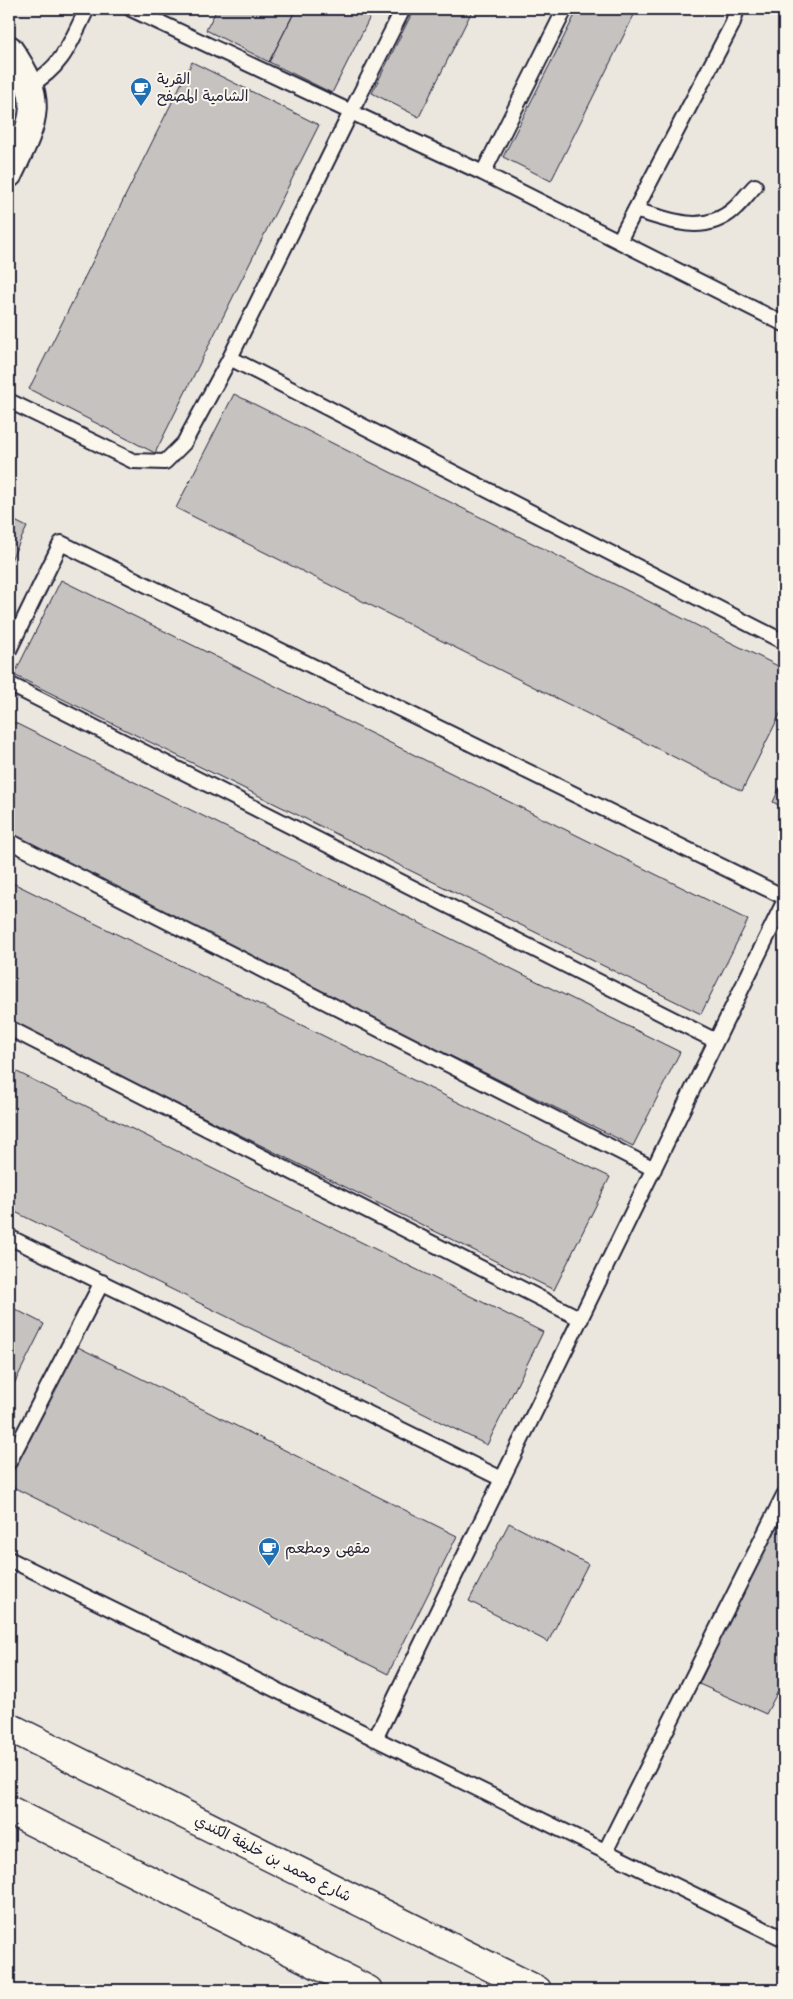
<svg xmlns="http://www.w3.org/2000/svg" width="793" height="1999" font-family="Mali,'Playpen Sans Arabic',sans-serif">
  <rect width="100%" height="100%" fill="#fbf7ec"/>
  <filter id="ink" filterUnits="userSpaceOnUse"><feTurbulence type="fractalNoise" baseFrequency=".02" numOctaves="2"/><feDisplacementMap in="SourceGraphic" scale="10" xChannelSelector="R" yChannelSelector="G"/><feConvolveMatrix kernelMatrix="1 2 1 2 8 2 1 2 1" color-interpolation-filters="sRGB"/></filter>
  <g filter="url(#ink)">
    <!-- built -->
    <path fill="#ebe7df" d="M9,9H784V1990H9Z"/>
    <!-- building -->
    <path fill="#c6c2c0" stroke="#22223b" d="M217,9H296L269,62L206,30Z
      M296,9H374L332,93L269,62Z
      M414,9H473L419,117L372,93Z
      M578,9H637L551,181L503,157Z
      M192,62L319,125L155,453L29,389Z
      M234,394L784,669V706L742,791L176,508Z
      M9,518L27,527L9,564Z
      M61,580L748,920L701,1014L14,675Z
      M9,720L680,1052L633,1146L9,838Z
      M784,779V808L773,802Z
      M9,881L610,1177L554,1290L9,1021Z
      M9,1068L543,1332L487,1445L9,1209Z
      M9,1306L44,1324L9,1394Z
      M72,1344L457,1536L388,1674L9,1485V1472Z
      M784,1508V1680L766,1714L699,1684Z
      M509,1523L588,1564L548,1642L469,1601Z"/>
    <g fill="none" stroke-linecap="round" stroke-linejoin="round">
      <!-- lane casing -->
      <g stroke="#22223b" stroke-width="18">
        <path id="lane" d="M403,9L351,112L483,173L784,324
          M783,9H784
          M30,85C63,67 71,41 87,9
          M483,173L565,9
          M635,210C668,220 704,236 734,209C742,202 748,193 755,186
          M619,241L732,25L737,9
          M230,358L784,642
          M9,401L133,461L165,462L184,443L230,358L351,112L131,9
          M9,650L61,543L784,897
          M9,684L716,1041
          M9,841L654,1169
          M9,1028L581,1319
          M9,1237L502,1479
          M9,1462L102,1282
          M9,1559L784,1939
          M375,1739L784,902
          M605,1852L784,1495"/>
      </g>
      <!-- street casing -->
      <g stroke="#22223b" stroke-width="30">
        <path id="street" d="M9,49C46,101 35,120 9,174"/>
      </g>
      <!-- secondary casing -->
      <g stroke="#22223b" stroke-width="31">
        <path id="secondary" d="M9,1727L537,1990
          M9,1810L368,1990"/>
      </g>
      <!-- path -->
      <path stroke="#22223b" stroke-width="3" stroke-dasharray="1 4" stroke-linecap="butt" d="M9,18L16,12L15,9"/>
      <!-- lane -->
      <use href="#lane" stroke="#fbf7ec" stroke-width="14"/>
      <!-- street -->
      <use href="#street" stroke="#fbf7ec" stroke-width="26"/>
      <!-- secondary -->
      <use href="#secondary" stroke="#fbf7ec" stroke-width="28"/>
    </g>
  </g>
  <!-- icons -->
  <defs>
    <g id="cafe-pin" transform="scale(1.125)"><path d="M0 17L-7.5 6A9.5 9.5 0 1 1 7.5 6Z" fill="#1f6fb2" stroke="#fbf7ec"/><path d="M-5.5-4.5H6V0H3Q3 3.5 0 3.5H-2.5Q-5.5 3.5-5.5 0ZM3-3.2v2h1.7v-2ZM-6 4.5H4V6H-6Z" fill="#fff"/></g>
  </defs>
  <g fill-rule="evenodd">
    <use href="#cafe-pin" x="141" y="88"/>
    <use href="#cafe-pin" x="269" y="1548"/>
  </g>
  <g text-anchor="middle" stroke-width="4" stroke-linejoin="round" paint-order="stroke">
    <!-- poi labels -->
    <g font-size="15" fill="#22223b" stroke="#fbf7ec" text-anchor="start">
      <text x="157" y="84">القرية<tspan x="157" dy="17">الشامية المصفح</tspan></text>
      <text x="285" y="1553">مقهى ومطعم</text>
    </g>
    <!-- street labels -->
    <g font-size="15" fill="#22223b" stroke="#fbf7ec">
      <text transform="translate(273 1858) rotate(27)" y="5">شارع محمد بن خليفة الكندي</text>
    </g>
  </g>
  <!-- margin -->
  <rect width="793" height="1999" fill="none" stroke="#fbf7ec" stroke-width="30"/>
  <rect x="15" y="15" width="763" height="1969" fill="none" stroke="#22223b" stroke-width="2" filter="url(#ink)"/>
</svg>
